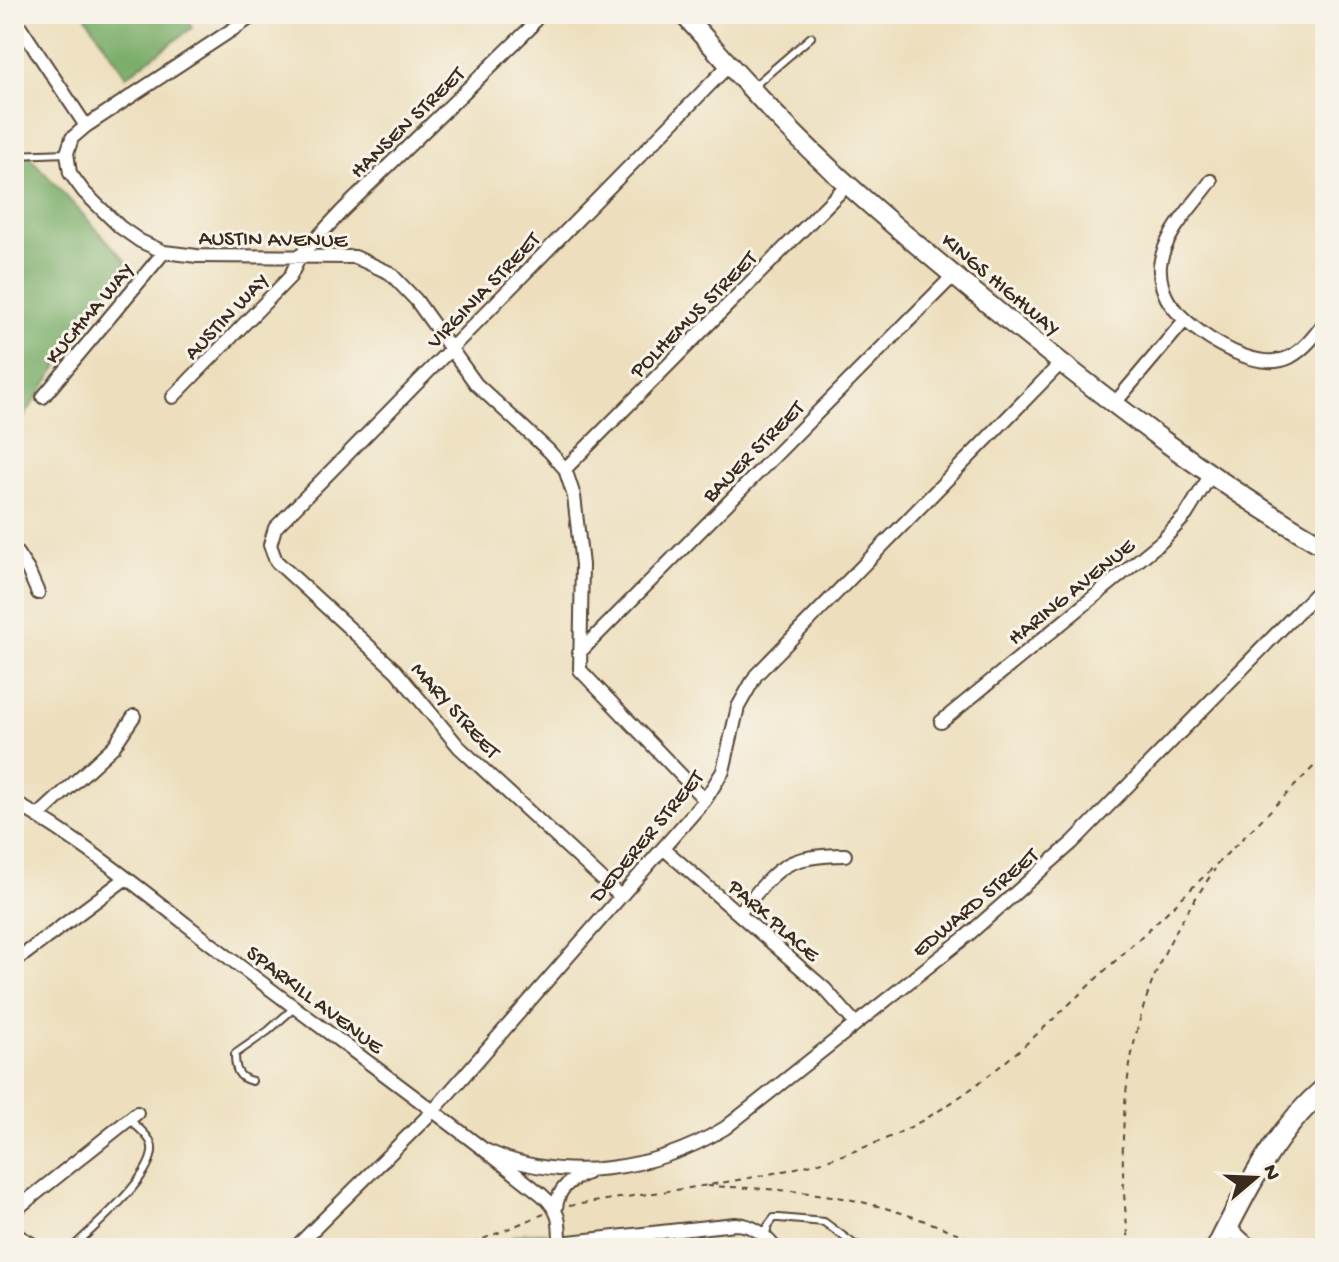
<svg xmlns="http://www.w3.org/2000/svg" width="1339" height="1262" font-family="'Gochi Hand',sans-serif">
  <rect width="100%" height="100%" fill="#f7f3e8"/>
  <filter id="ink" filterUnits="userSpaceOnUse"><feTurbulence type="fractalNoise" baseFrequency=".0125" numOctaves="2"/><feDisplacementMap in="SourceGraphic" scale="16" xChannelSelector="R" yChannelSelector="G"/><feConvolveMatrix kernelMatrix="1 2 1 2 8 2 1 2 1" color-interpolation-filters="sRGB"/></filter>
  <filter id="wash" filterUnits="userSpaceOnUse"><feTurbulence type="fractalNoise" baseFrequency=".006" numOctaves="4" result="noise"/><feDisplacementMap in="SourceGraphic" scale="32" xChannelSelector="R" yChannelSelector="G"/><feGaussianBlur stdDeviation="1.8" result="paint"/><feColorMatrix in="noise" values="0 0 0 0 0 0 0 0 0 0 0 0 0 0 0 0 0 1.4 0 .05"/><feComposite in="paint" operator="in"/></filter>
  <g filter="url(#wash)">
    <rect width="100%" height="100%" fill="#eddfbd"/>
    <!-- green -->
    <path fill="#96c777" stroke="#68784a" stroke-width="2" d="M527,1233H546V1248H515L512,1236Z"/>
    <!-- forest -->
    <path fill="#78ac68" stroke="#5a6b43" stroke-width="2" d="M84,14H187L192,28L126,76Z
      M14,140L127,262L14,432Z"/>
  </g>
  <g filter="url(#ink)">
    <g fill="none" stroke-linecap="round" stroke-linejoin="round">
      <!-- lane casing -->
      <g stroke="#564536" stroke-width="10">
        <path id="lane" d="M754,86L811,37
          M14,155L67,153
          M252,1081C237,1078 235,1068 235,1054L268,1031L294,1008
          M72,1248C90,1230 162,1171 151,1143C148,1135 136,1126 130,1120
          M762,1248L768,1226L774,1218H779L824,1222L855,1245L872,1248"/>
      </g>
      <!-- street casing -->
      <g stroke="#564536" stroke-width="16">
        <path id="street" d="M256,14L86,126L72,138L67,153L70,173L84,192L120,227L140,241L164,252L197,256L355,257L390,273L416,300L476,384L549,451L565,469L574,496L582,565L580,670L705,800
          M19,25L86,126
          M1211,181C1194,205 1164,234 1160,265C1159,278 1163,295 1172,306C1193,333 1255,374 1290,357C1305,349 1315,335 1325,322
          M43,397L164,252
          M173,397L290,277L300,256L342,211L529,29L539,14
          M1114,404L1185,320
          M565,469L847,185
          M14,549L28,570L38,593
          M579,653L954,275
          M941,722L1162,541L1186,515L1210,476
          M14,802C96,849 170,913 245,970C344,1045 444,1117 541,1194C561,1211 560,1222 560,1248
          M38,816L114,746L134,716
          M664,849L825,989L855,1023
          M620,896L459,747L396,671L276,561L270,545L275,528L729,65
          M739,913C779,868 781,856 845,855
          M14,962L125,879
          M1314,1098L1325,1115
          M485,1150C562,1185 654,1171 725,1128L968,935L1073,842L1325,584
          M556,1208C558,1188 570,1180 587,1173
          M14,1211L137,1113
          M1228,1226L1252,1248
          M560,1243L735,1224C754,1225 764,1234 775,1248
          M295,1248L434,1110L705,800L723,771L738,707L756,675L1061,363"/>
      </g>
      <!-- secondary casing -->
      <g stroke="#564536" stroke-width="22">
        <path id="secondary" d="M683,14C736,72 788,132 847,184C901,233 958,279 1014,325C1116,407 1212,481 1325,547
          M14,1237L33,1248"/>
      </g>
      <!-- primary casing -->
      <g stroke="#564536" stroke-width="24">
        <path id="primary" d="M1217,1248C1246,1190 1275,1131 1325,1088"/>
      </g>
      <!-- path -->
      <path stroke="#564536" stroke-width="2" stroke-dasharray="6 6" stroke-linecap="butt" d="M707,1186C754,1188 802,1190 848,1199C898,1209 946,1228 993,1248
        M569,1206C672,1188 780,1182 878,1142C966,1106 1031,1040 1099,976C1177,904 1251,831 1325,755
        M461,1248L544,1214
        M1130,1248C1116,1157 1121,1055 1157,970C1172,933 1193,902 1215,869"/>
      <!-- lane -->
      <use href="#lane" stroke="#fff" stroke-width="6"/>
      <!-- street -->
      <use href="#street" stroke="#fff" stroke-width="12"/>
      <!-- secondary -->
      <use href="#secondary" stroke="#fff" stroke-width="18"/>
      <!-- primary -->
      <use href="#primary" stroke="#fff" stroke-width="20"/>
    </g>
  </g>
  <g text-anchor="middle" stroke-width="6" stroke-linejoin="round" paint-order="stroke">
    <!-- street labels -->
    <g font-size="22" fill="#3b2a1e" stroke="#f7f3e8">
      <text transform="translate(406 121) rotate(-44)" y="8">HANSEN STREET</text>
      <text transform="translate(273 237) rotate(1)" y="8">AUSTIN AVENUE</text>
      <text transform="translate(1002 283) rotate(40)" y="8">KINGS HIGHWAY</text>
      <text transform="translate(482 289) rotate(-46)" y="8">VIRGINIA STREET</text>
      <text transform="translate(88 312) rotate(-50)" y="8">KUCHMA WAY</text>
      <text transform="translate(692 313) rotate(-45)" y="8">POLHEMUS STREET</text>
      <text transform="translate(225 315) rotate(-46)" y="8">AUSTIN WAY</text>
      <text transform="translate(752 450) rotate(-45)" y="8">BAUER STREET</text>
      <text transform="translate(1070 590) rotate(-39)" y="8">HARING AVENUE</text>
      <text transform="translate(457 709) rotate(48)" y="8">MARY STREET</text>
      <text transform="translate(645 835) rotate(-50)" y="8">DEDERER STREET</text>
      <text transform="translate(974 901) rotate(-40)" y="8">EDWARD STREET</text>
      <text transform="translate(775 919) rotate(41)" y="8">PARK PLACE</text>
      <text transform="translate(316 998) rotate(37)" y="8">SPARKILL AVENUE</text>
    </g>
  </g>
  <!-- margin -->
  <rect width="1339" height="1262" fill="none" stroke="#f7f3e8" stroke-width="48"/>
  <!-- north arrow -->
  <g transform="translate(1255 1178) rotate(71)" stroke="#f7f3e8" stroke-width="6" paint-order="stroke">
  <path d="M0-6L14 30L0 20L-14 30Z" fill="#3b2a1e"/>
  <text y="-12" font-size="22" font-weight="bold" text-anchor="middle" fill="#3b2a1e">N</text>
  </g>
</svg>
